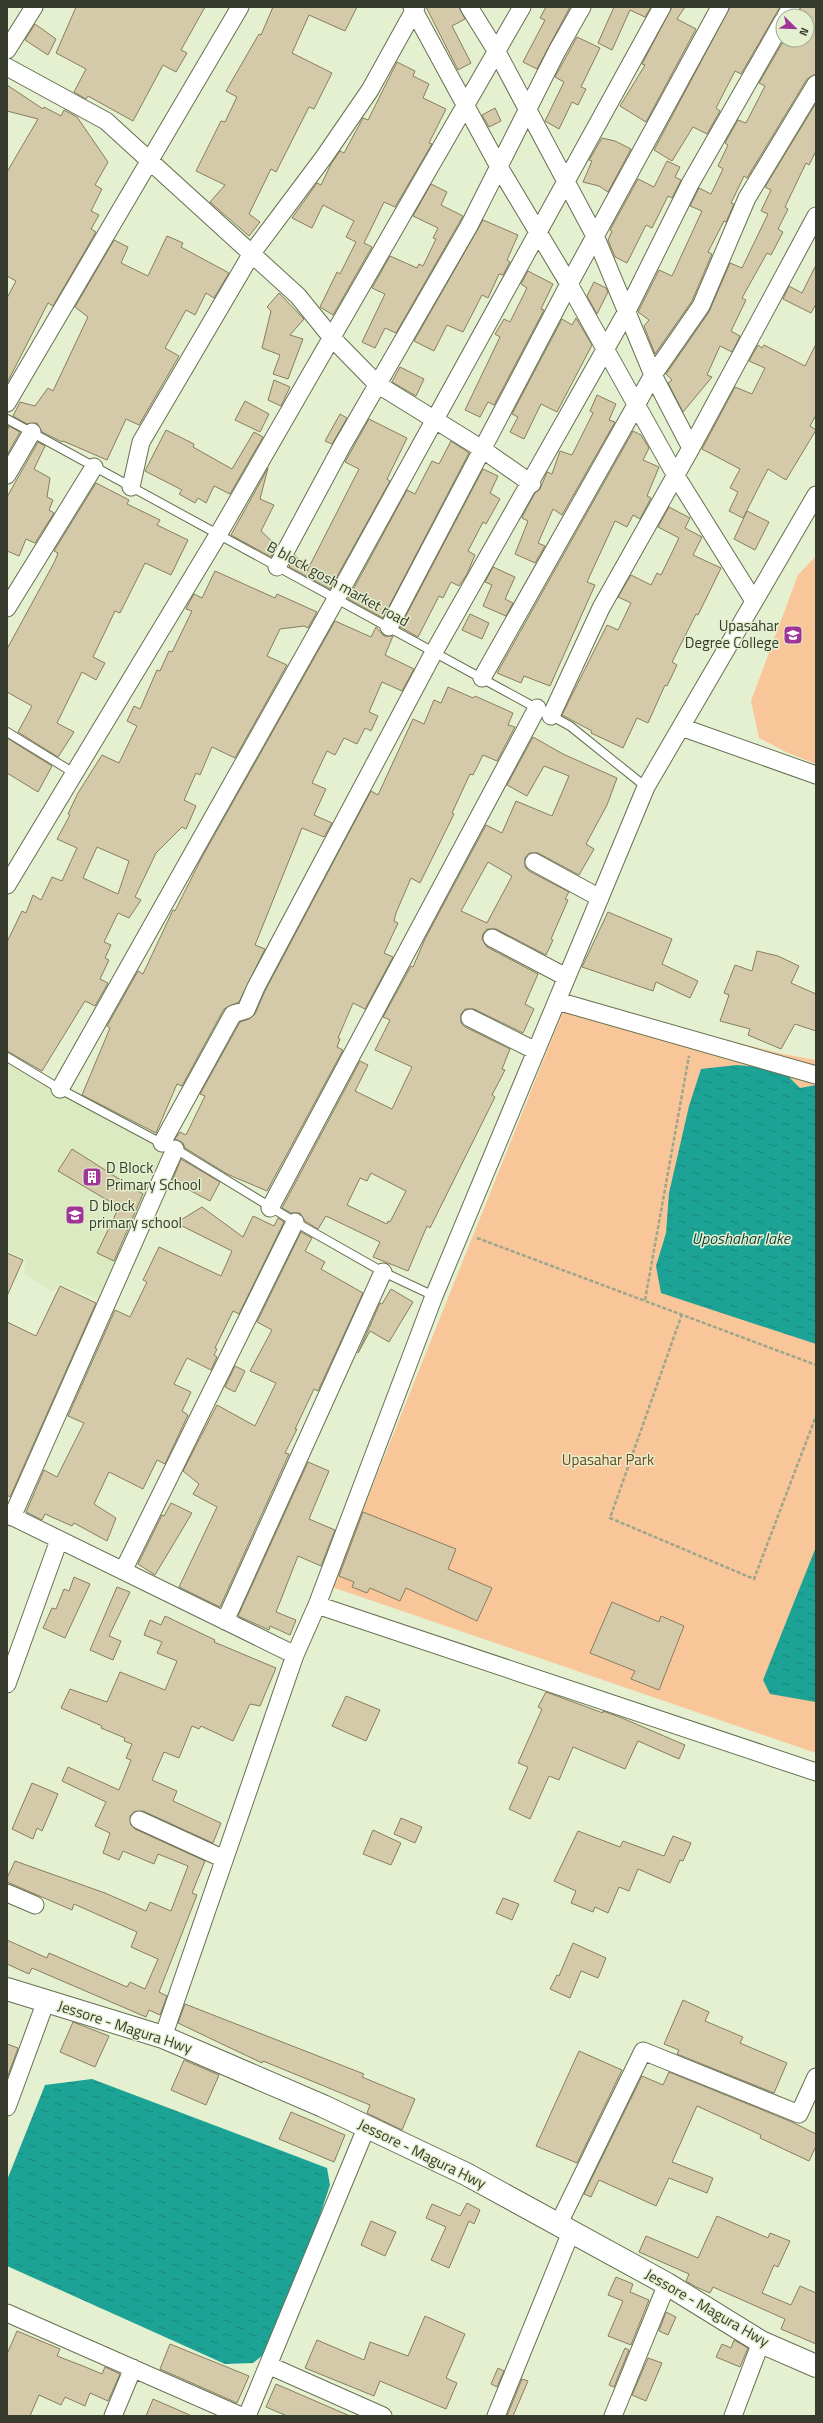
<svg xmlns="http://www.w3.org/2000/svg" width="823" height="2423" font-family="'Titillium Web',sans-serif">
  <defs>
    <pattern id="water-ripples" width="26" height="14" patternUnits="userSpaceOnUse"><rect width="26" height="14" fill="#1ca396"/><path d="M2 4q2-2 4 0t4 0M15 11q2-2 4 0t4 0" fill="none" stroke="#1a867b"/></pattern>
  </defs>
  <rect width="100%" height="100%" fill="#e4f0cf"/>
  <!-- built -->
  <path fill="#dbeac1" d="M7,1058L172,1156L103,1301L60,1284L53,1292L24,1273L26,1259L7,1251Z"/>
  <!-- green -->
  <path fill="#f9c699" d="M816,556V764L786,752L759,738L751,701L798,575Z
    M568,999L783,1054L816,1060V1753L332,1587Z"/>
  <!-- water -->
  <path fill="url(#water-ripples)" d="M737,1065L781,1069L800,1088L816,1085V1344L661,1293L656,1266L666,1233L669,1193L689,1106L701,1069Z
    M816,1547V1702L770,1694L763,1680Z
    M92,2079L327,2168L330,2185L278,2343L253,2363L225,2364L7,2266V2180L45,2085Z"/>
  <!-- building -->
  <path fill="#d4caa9" stroke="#887e5f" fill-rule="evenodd" d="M76,7H205L181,50L187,53L176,72L163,65L133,121L88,96L86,99L74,92L86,69L56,53Z
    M273,7H357L345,31L309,15L292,53L332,73L314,109L309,107L276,172L271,169L249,214L260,222L249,236L210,202L225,185L196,171L221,121L225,122L237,97L226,91L259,34L261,35Z
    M426,7H459L465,19L452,26L471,63L458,70Z
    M546,7H570L537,69L523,62L545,20L540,18Z
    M614,7H651L645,17L630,10L612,50L598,43Z
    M672,7H685L677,19L696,29L646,122L620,106L645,65L642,64Z
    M730,7H780L741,74L735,71L716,108L720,111L707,134L693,127L672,161L654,150Z
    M801,7H816V74L807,79L747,178L744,176L731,203L734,204L726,222L724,221L708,252L712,254L692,301L655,354L644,326L649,320L638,312L659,270L672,276L702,211L690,206L699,188L711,194L723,169L718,166L728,145L725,143L738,120L746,123L765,86L759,83L784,40H807V16H797Z
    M35,24L56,39L48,55L25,40Z
    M577,37L600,48L581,87L586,89L578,105L572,102L559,129L545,121L564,82L555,77Z
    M397,62L415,71L413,76L429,84L423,98L446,109L429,143L432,144L395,207L384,202L364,243L372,247L333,315L320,307L337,272L340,274L356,242L346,237L354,221L323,205L312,228L292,218L317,183L321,185L331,164L340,151L344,153L363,118L368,120Z
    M7,85L43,109L44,107L61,116L64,110L77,117L108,162L95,185L102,189L91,211L99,215L91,229L96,232L53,306L48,303L7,383V298L16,281L7,276V172L38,119L7,111Z
    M816,103V151L809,165L806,163L785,207L788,209L778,229L783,232L771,255L767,253L742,298L746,300L731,331L740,336L732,352L720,346L707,375L712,377L683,412L668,383L672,380L666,374L709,312L730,263L742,268L768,214L761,211L771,190L765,187Z
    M495,108L501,121L489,127L482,115Z
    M602,138L615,141L631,149L608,192L599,186L583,182L592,161L589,160Z
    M667,161L680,167L675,177L681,180L672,198L668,196L652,228L646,225L627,263L615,257L608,240L612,231L610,230L638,179L654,187Z
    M431,184L447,192L441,205L463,216L396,333L385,328L375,348L362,342L385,294L372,288L390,256L417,268L419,264L423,266L436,239L433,238L438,228L413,216Z
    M483,220L518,235L507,260L510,262L503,275L499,274L488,298L482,295L463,332L447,325L434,351L414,341Z
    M167,236L183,243L181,247L229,273L214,298L206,293L195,315L186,310L165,348L179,356L139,425L126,419L107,460L63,441L62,442L42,432L37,423L27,424L13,416L20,402L35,406L48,388L53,391L88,317L75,307L114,240L128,247L121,263L148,276Z
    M816,265V304L811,313L783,299L789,286L802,293Z
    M528,271L553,284L541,309L544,310L494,405L488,402L480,417L465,410L500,337L495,334L504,319L510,322L527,288L521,284Z
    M594,282L606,288L608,292L597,314L587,296Z
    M279,293L304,319L290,335L303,339L288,379L273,374L280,355L262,348L271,311L267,307Z
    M576,318L592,345L557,412L541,404L524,439L510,432L518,417L512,414L562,319L572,325Z
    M816,344V415L810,426L816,430L786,480L768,469L743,518L729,511L738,492L730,488L740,469L702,449L735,387L752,394L765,368L749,361L758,345L762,348L764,345L805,366Z
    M400,367L424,379L416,396L392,382Z
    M274,380L290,387L281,406L268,400Z
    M597,395L616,404L609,420L615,422L562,515L553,509L538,543L545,546L535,563L515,554L528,521L522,518L523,515L535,493L540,489L547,472L552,474L560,451L572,455L593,413L590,411Z
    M245,401L269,414L260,432L235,420Z
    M340,414L347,418L332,444L325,441Z
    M369,419L407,438L387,479L390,481L330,589L289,567L295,555L307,571L359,469L345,462Z
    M9,426L20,432L7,455V431Z
    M166,430L194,444L193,447L232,469L254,432L263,437L230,494L214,486L206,503L198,498L195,503L179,494L182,490L145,471Z
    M633,431L641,435L649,448L643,460L659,467L647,496L651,498L640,519L633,515L627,527L615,521L587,582L595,585L550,686L524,676L521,683L497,673Z
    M451,441L469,453L383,618L348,599L407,490L415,494L432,461L439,464Z
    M38,442L45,446L34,469L50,478L47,497L53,500L49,510L54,513L35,543L26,539L19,556L7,551V497Z
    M268,468L260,499L274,505L261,531L277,546L271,557L231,535Z
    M483,469L498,476L490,493L500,499L486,524L483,522L468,551L475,555L467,574L459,586L451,582L443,598L439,596L418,637L400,627Z
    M96,483L129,500L127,504L160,520L157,525L188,540L171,575L145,563L120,613L115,611L93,657L105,663L96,680L82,672L57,723L74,732L58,757L18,732L32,706L7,692V649L55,561L58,553L54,551Z
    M669,507L690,518L685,528L702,537L693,555L721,568L698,615L696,614L672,662L677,665L667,686L665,685L648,723L637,718L623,748L591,733L592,731L562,715L607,625L618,630L631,603L618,597L631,575L651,585L657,573L661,575L679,538L658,527Z
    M747,511L769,522L755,550L734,539Z
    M493,567L515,577L505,599L513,603L506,616L483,606L492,585L485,582Z
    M215,571L275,598L277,594L317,612L308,628L304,626L280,629L267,656L287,665L235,758L212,747L200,775L196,773L184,800L196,806L186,829L182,827L156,853L135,897L141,900L129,918L118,913L104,942L111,945L105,958L109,960L100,979L108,983L95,1006L85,1001L42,1071L7,1051V942L22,911L26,913L33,895L41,900L52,877L62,881L77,848L57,839L70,815L68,814L78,793L102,755L119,763L137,726L127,721L134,706L140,709L157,670L160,671L169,651L172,652L192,611L186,609L190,601L194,594L202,598ZM97,847L129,861L118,894L83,878Z
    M470,614L489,623L482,639L462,630Z
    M335,621L371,637L376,627L384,636H393L385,655L414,669L402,691L382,682L369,712L378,716L371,731L365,728L357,744L344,738L335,755L327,751L312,783L326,789L314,815L332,823L324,837L302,828L255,945L265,949L239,1002L224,1009L182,1086L177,1084L156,1133L82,1095L110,1028L107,1026L138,971L143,974L173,910L175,911L202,857Z
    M448,687L473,698L475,696L513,713L508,725L515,727L497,761L483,755L473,775L470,774L452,813L454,814L420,883L411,878L396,913L394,921L398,923L384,953L393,957L365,1009L353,1003L338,1038L340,1039L337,1047L343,1050L267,1191L227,1174L185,1148L183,1143L175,1139L180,1132L186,1135L205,1096L200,1094L240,1022L249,1019L255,1014L265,991L371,791L378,795L413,719L424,724L434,700L441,703Z
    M533,737L563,754L617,778L607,805L586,844L594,849L579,875L538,853H529L525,858V867L529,871L569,892L565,899L568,900L551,939L553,940L546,955L496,929H487L483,934L482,939L487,947L538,974L525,1004L534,1009L523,1033L474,1009H465L461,1014V1023L465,1027L510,1049L502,1069L505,1070L492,1095L495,1097L430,1228L427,1226L408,1271L373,1257L380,1242L326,1216L318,1229L305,1221L300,1213H291L282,1208L360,1061L368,1065L355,1091L392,1109L412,1067L375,1050L390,1020L383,1017L411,966L413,967L425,939L486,825L502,833L516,801L552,816L569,776L544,766L527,796L507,785ZM488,862L512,876L487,923L461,911ZM371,1173L406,1191L390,1222L388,1221L387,1224L347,1205L360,1178L367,1181Z
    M7,738L52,766L38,792L7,773Z
    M608,912L672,939L662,964L698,981L690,998L656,982L653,991L582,967Z
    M757,951L778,956L799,966L791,983L816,994V1031L795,1024L781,1049L748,1035L750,1029L720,1021L729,995L724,993L735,965L752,971Z
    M72,1149L143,1194L114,1261L97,1253L119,1207L58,1171Z
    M181,1159L220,1182L210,1201L172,1181Z
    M202,1207L243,1237L253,1216L274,1226L278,1218L284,1222L239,1314L233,1311L215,1348L217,1349L214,1355L217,1357L211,1370L187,1358L174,1384L191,1392L182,1411L188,1415L165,1464L157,1460L143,1489L109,1472L94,1504L116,1518L107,1541L74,1523L72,1526L45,1514L42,1520L26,1512L44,1470L57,1477L84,1423L68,1416L115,1310L130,1317L147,1282L143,1280L159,1247L221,1276L232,1251L176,1223Z
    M301,1232L312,1238L305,1251L325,1262L321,1269L363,1293L318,1391L314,1389L295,1429H297L285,1453L289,1454L220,1607L179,1587L217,1507L193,1494L199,1484L183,1471L217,1405L255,1426L276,1383L250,1371L272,1330L257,1322Z
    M7,1253L23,1260L7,1296Z
    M60,1286L96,1303L10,1497L7,1495V1322L36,1336Z
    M391,1289L413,1302L389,1342L370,1331L358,1353L380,1303L382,1304Z
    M235,1366L245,1371L235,1392L225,1387Z
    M308,1462L329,1471L309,1519L335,1530L321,1566L298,1556L276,1612L296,1620L290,1635L270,1626L269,1630L238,1616Z
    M171,1503L192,1513L155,1575L138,1564L162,1515L164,1516Z
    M363,1512L456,1549L448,1569L492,1588L477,1621L406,1588L400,1601L370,1588L367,1593L352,1587L354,1582L339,1576Z
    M74,1577L90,1584L65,1638L43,1628L52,1608L56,1609L64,1589L69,1591Z
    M117,1587L130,1592L109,1636L121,1641L113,1660L90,1650Z
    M612,1602L659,1622L661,1616L684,1626L659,1690L631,1679L635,1671L590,1653Z
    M165,1616L215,1640L214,1642L276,1668L260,1706L250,1704L233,1741L201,1726L199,1729L192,1726L179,1758L164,1752L152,1780L177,1791L173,1801L221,1823L213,1843L143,1811L134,1812L130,1816L131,1825L135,1829L205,1861L192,1893L197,1895L159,1992L167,1996L160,2015L149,2010L146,2017L32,1968L29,1974L7,1964V1940L47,1958L49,1953L127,1987L130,1982L145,1989L158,1959L131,1947L137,1932L74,1904L72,1910L7,1882V1878L15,1861L105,1893L146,1911L150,1902L171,1911L188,1866L158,1854L154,1864L123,1851L119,1860L103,1853L110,1833L95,1826L106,1802L62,1781L68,1767L119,1790L131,1760L126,1758L132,1744L124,1741L125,1738L101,1728L102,1726L61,1708L70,1689L107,1702L120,1672L165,1690L177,1661L157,1653L162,1642L144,1635L150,1620L161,1625Z
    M546,1692L603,1713V1711L622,1718L685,1745L679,1759L638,1741L625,1769L573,1747L559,1780L549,1776L530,1819L509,1809L528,1767L518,1763L542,1709L538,1707Z
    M346,1696L380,1710L366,1741L332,1726Z
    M32,1783L58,1794L42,1831L37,1828L33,1839L12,1829Z
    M401,1818L422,1827L415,1843L394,1834Z
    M373,1830L401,1843L391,1865L363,1854Z
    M578,1831L620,1847L623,1841L664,1856L673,1836L691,1843L683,1861L680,1860L670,1883L638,1869L629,1891L619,1887L608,1913L595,1907L593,1912L571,1903L576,1891L554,1881Z
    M503,1898L519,1904L512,1920L496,1913Z
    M573,1943L606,1958L598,1978L581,1971L570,1998L550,1989L557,1975L559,1976Z
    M683,2000L709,2012L705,2021L743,2037L740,2043L787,2063L774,2093L677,2054L679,2050L664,2044Z
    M185,2004L364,2074L362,2077L415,2099L402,2130L367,2113L370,2105L263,2061L262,2063L178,2023Z
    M73,2022L109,2036L95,2067L60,2052Z
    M7,2044L18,2048L7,2078Z
    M579,2051L622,2070L577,2163L536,2146Z
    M184,2060L219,2075L206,2105L171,2090Z
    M669,2072L792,2122L816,2134V2146L809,2161L760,2138L761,2135L697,2106L672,2162L713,2178L707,2193L669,2178L656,2206L599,2180L591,2197L584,2194L642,2076L663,2085Z
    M291,2112L345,2135L334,2162L279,2139Z
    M467,2203L480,2210L474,2224L469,2221L449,2268L431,2260L446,2227L426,2218L432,2204L460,2216Z
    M717,2216L768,2238L770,2233L790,2241L778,2267L774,2265L762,2293L791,2305L800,2286L816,2293V2344L781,2329L785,2319L713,2287L710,2293L696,2287L686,2281L689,2274L639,2252L646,2236L698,2258Z
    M371,2221L396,2232L385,2256L361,2245Z
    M616,2277L633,2284L630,2292L649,2300L631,2345L608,2336L623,2301L608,2295Z
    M666,2312L676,2317L668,2335L659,2331Z
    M425,2316L465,2334L446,2378L457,2383L446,2409L380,2381L374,2396L305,2368L317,2340L364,2360L370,2342L408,2356Z
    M17,2331L60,2349L57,2356L83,2366L102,2374L105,2367L120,2374L108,2401L90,2393L85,2406L65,2397L61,2405L39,2395L30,2416H7V2354Z
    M734,2340L748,2348L740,2367L716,2357L722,2344L731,2348Z
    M170,2344L249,2376L237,2403L160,2369Z
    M625,2348L629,2350L614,2387L609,2385Z
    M648,2358L662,2363L646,2401L632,2395Z
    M498,2368L504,2371L497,2387L491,2384Z
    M522,2379L528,2381L513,2416H507Z
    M276,2384L350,2416H287L266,2407Z
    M153,2399L192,2416H146Z"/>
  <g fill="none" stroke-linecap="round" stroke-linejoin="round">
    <!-- service casing -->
    <g stroke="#667052" stroke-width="10">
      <path id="service" d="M7,419L538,709
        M550,715L570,726L646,787
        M7,732L74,773
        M7,1057L60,1089L163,1144
        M174,1148L295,1222L383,1272L434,1296"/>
    </g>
    <!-- minor casing -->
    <g stroke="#667052" stroke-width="19">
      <path id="minor" d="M412,7L499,167L569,284L676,476L754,601
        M469,7L497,52L596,238L653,375L691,448L601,608L551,716
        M786,16L791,7
        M7,50L34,7
        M7,67L106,121L298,296L332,338L377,384L482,449L532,484
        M7,403L240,7
        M691,448L816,216
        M7,475L32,432
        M131,487L141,442L252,253L324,157L370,90L416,7
        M277,567L342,446L469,226L557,51L582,7
        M7,608L94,467
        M389,627L569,284L720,7
        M482,678L653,375L701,306L747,198L816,84
        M681,727L816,775
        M534,862L600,898
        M7,885L218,535L522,7
        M492,938L566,977
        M557,1001L816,1075
        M470,1018L536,1051
        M60,1089L336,599L662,7
        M162,1143L233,1014L246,1010L256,987L434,652L627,311L690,184L783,21
        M270,1208L537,708
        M7,1514L295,1655
        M12,1517L175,1149
        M123,1571L295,1222
        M317,1605L816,1772
        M225,1621L383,1272
        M7,1684L59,1540
        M139,1820L224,1859
        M7,1893L35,1905
        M163,2037L295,1655L317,1605L434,1296L646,787L816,495
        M7,2107L46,2001
        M558,2225L643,2051L799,2114L816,2077
        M7,2313L241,2416
        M268,2365L383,2416
        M113,2416L133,2368
        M247,2416L367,2126
        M496,2416L571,2232
        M613,2416L667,2284
        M733,2416L761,2342"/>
    </g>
    <!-- trunk casing -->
    <g stroke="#667052" stroke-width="24">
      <path id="trunk" d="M7,1989L163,2037L323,2106L466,2174L667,2284L761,2342L816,2366"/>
    </g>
    <!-- path -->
    <path stroke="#9da58d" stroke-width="2.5" stroke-dasharray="4 2" stroke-linecap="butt" d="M477,1238L816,1365
      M645,1300L689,1056
      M682,1314L610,1518L754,1579L816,1416"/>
    <!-- service -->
    <use href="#service" stroke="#fff" stroke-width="8"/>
    <!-- minor -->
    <use href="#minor" stroke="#fff" stroke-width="17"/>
    <!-- trunk -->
    <use href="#trunk" stroke="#fff" stroke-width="22"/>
  </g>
  <!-- icons -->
  <defs>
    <g id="university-square" transform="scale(1)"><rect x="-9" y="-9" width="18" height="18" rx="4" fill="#9f3596" stroke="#e4f0cf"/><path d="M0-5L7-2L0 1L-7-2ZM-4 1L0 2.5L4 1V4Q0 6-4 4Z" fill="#fff"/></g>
    <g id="building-square" transform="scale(1)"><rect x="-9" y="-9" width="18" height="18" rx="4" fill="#9f3596" stroke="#e4f0cf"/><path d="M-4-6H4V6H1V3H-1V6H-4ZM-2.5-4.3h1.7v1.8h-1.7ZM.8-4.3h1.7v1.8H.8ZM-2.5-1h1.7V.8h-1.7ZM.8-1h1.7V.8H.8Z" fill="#fff"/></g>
    <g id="school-square" transform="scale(1)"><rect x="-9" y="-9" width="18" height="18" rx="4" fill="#9f3596" stroke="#e4f0cf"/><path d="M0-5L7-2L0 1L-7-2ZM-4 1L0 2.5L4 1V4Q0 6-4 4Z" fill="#fff"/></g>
  </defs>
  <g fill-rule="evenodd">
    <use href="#university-square" x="793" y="635"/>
    <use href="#building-square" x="92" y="1177"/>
    <use href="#school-square" x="75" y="1215"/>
  </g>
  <g text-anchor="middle" stroke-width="3" stroke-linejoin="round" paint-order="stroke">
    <!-- street labels -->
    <g font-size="15" fill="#373b2e" stroke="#e4f0cf">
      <text transform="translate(338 584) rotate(29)" y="5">B block gosh market road</text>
      <text transform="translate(125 2027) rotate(18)" y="5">Jessore - Magura Hwy</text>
      <text transform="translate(422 2154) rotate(26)" y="5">Jessore - Magura Hwy</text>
      <text transform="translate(707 2308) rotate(30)" y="5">Jessore - Magura Hwy</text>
    </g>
    <!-- poi labels -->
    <g font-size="15" fill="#373b2e" stroke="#e4f0cf" text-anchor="start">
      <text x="779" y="631" text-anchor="end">Upasahar<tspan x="779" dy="17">Degree College</tspan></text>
      <text x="106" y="1173">D Block<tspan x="106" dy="17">Primary School</tspan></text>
      <text x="89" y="1211">D block<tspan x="89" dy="17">primary school</tspan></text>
    </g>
    <!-- park labels -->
    <g font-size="15" fill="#72461a" stroke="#e4f0cf">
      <text x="608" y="1465">Upasahar Park</text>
    </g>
    <!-- water labels -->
    <g font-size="16" font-style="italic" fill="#0f453f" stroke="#e4f0cf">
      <text x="741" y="1244">Uposhahar lake</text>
    </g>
  </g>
  <!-- border -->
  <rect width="823" height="2423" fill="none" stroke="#373b2e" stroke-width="16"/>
  <!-- north arrow -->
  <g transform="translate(795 28) rotate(113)"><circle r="19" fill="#e4f0cf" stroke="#9fa88f"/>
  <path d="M0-3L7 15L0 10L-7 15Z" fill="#9f3596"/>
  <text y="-6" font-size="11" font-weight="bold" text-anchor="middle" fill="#373b2e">N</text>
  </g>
</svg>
